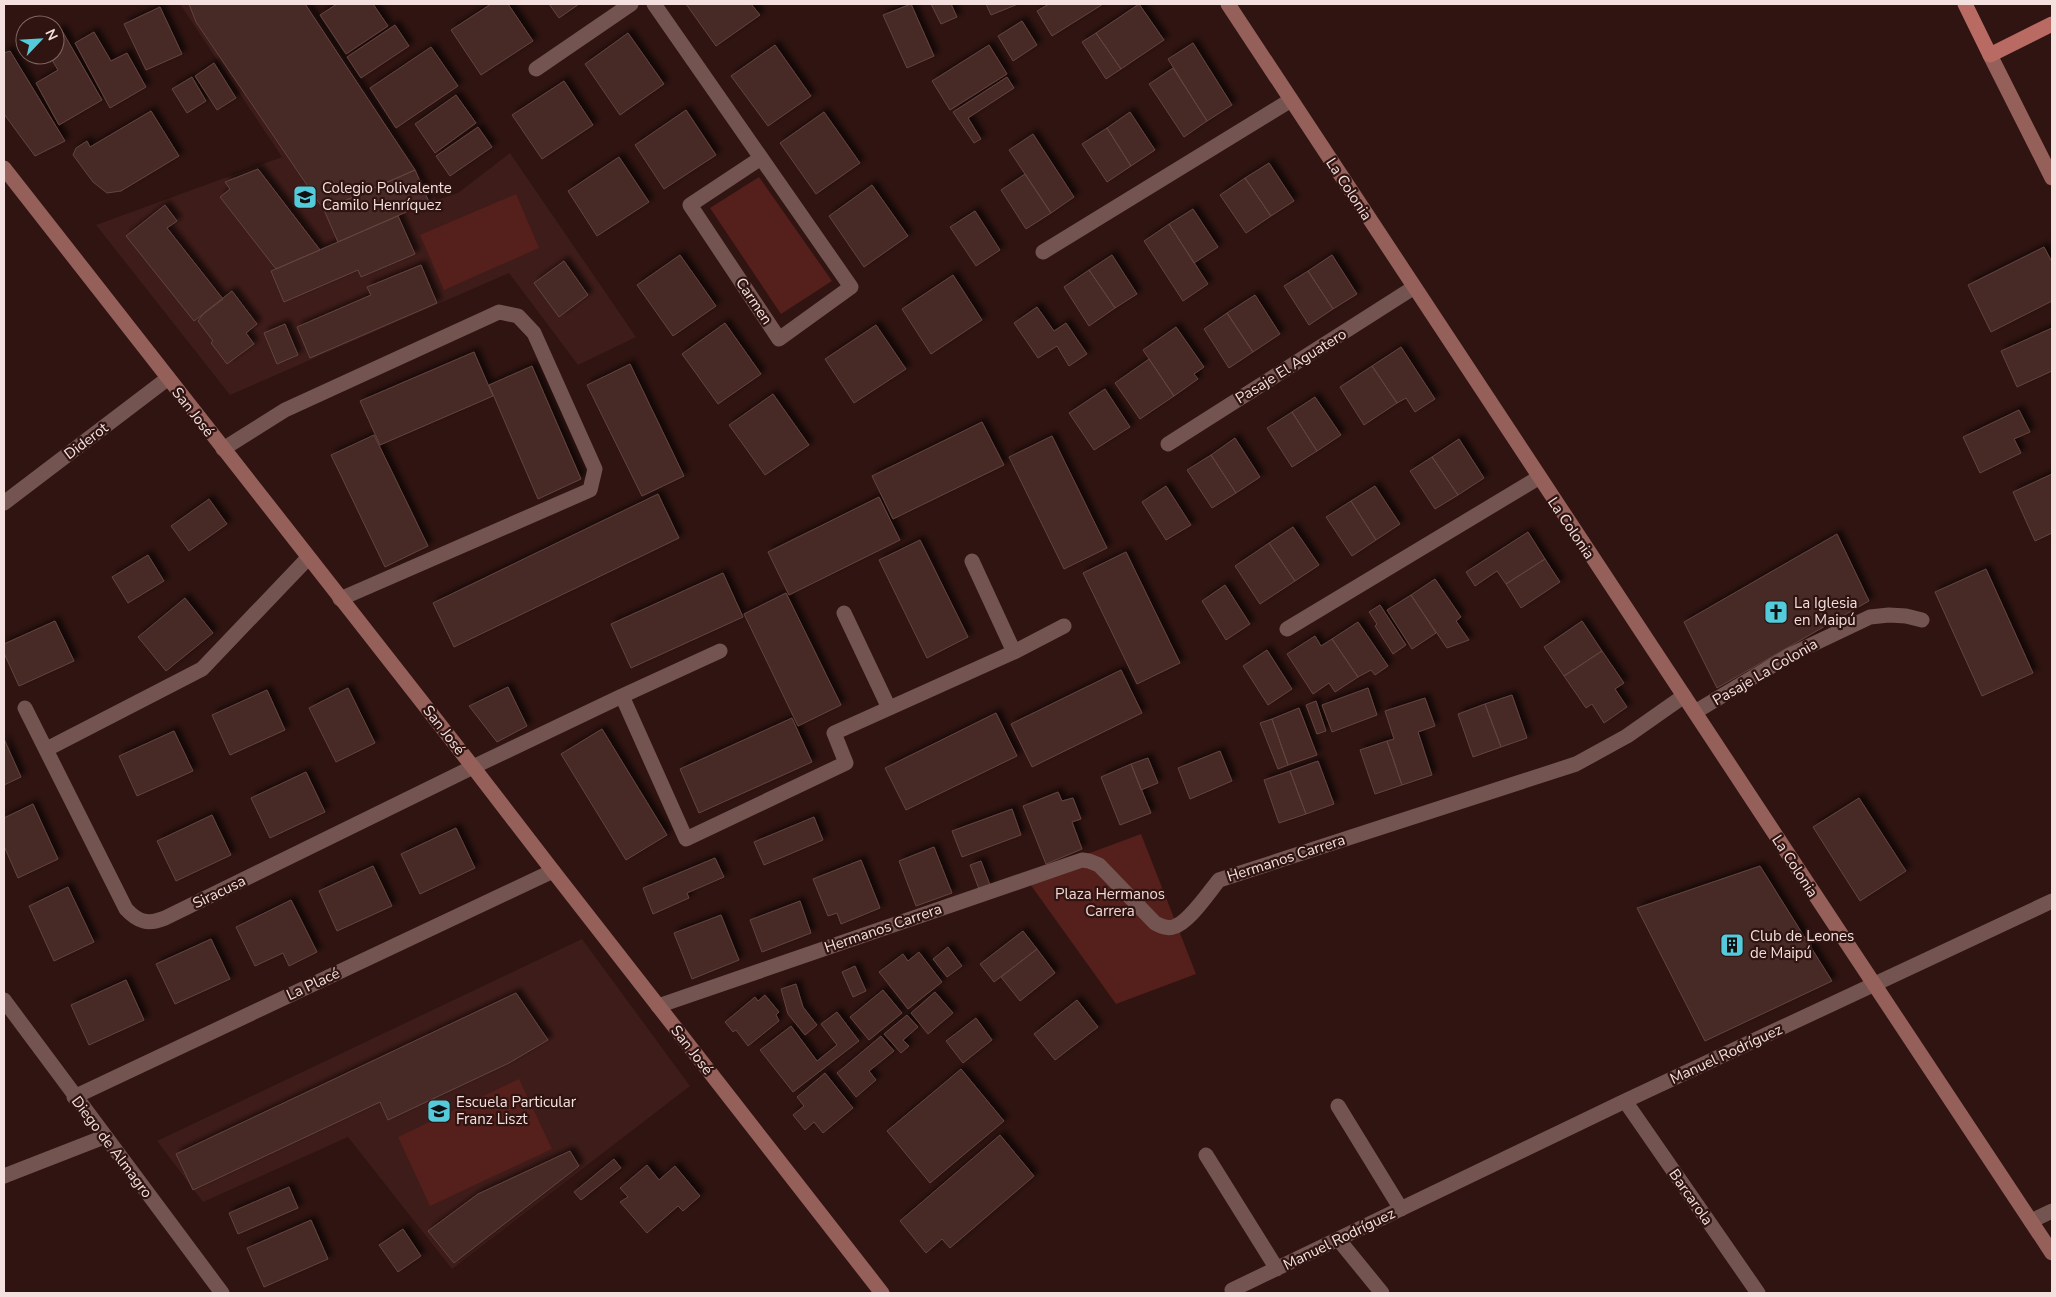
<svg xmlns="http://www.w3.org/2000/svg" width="2056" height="1297" font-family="'Nunito Sans',sans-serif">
  <defs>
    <filter id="shadow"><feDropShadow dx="4.5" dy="-4.5" stdDeviation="2.5" flood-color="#0009"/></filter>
  </defs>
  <rect width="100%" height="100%" fill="#2f1411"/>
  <!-- built -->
  <path fill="#3e1c19" d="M180,4H309L437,200L458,193L510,153L636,337L578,365L509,273L230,395L96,225L282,157Z
    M582,939L690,1086L452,1269L348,1137L203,1202L157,1141Z"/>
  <!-- green -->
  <path fill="#551f1b" d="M759,177L832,281L781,314L710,208Z
    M516,194L539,248L444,290L420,235Z
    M1141,834L1196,974L1116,1004L1025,877Z
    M519,1079L552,1149L430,1206L398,1137Z"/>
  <!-- building -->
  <path fill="#462925" stroke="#644440" filter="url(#shadow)" d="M189,4H305L415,170L324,210L196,22Z
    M337,4H373L388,26L346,54L320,15Z
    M491,4H508L533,41L481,75L451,30Z
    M549,4H579L559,18Z
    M686,4H751L760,15L716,46Z
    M911,4L934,56L907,68L883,15Z
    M931,4H951L957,17L941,24Z
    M986,4H1018L991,15Z
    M1049,4H1103L1052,36L1037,11Z
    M1139,4L1164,40L1121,69L1096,33Z
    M160,7L182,54L146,70L124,24Z
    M1022,21L1037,45L1013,61L998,36Z
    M395,25L409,46L361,78L347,57Z
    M61,29L102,100L59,125L36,83L58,70L49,55H55V33Z
    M94,32L111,61L127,53L146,87L110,108L75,43Z
    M628,33L664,84L620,115L585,64Z
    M1096,33L1121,69L1106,79L1082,42Z
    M1193,43L1232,105L1207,121L1168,59Z
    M775,45L811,96L768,126L731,76Z
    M989,45L1007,74L950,110L932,81Z
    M431,47L458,86L396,128L370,88Z
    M10,51L65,141L35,156L4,114V53Z
    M214,63L236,98L217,110L195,76Z
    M1173,68L1207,121L1184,137L1149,84Z
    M192,77L206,101L187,113L172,89Z
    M1007,77L1014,88L968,118L981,139L974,143L953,112Z
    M564,81L593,125L542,159L512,115Z
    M456,95L476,123L435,153L415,124Z
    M686,110L716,155L664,189L635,145Z
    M151,111L179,156L121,191L107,193L93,182L73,155L76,148L87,141L90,147Z
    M824,112L860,163L816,194L780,143Z
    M1130,112L1155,150L1131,166L1107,128Z
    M478,127L492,147L450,176L436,156Z
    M1107,128L1131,166L1107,182L1082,144Z
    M1033,134L1074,197L1051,213L1009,150Z
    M619,157L649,202L597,236L568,191Z
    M1269,163L1294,201L1271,216L1245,178Z
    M258,169L320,250L276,269L220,197L230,189L225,182Z
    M415,170L429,202L338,242L324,210Z
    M1025,174L1051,213L1026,229L1001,190Z
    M1245,178L1271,216L1246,233L1220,195Z
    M872,185L908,236L864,267L829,216Z
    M165,205L177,221L167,228L223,299L194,321L126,236Z
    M1193,209L1218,247L1194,263L1169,224Z
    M975,211L1000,250L976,266L950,227Z
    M398,216L415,254L361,277L358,270L284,302L271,271Z
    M1169,224L1208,284L1183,301L1144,241Z
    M2044,247L2052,262V301L1991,332L1968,285Z
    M680,255L716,306L673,336L637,285Z
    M1112,255L1137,294L1115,308L1089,270Z
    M1332,255L1357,294L1333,309L1308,271Z
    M564,261L588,295L559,317L534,283Z
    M421,265L437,303L310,358L297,327L371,295L367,287Z
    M1089,270L1115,308L1089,326L1064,287Z
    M1308,271L1333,309L1309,325L1284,286Z
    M953,275L982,320L931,354L902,309Z
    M232,291L257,324L246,333L254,344L227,364L211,343L213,341L198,321L204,313Z
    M1255,295L1280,334L1253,352L1227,313Z
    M1037,307L1054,331L1066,323L1087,354L1069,366L1057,346L1038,358L1014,323Z
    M1227,313L1253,352L1229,368L1204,329Z
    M725,323L761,374L718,404L682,354Z
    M285,324L298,355L277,364L264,333Z
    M876,325L906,369L854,403L825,359Z
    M1176,327L1204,367L1194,374L1198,379L1174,396L1143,350Z
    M2052,328V371L2017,387L2001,351Z
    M1401,347L1435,399L1415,412L1406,398L1397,403L1372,366Z
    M474,352L493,396L380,445L360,401Z
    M1149,359L1174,396L1140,419L1115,383Z
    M630,364L684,476L642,496L587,385Z
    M532,366L581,479L538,499L489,385Z
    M1372,366L1397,403L1364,425L1340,387Z
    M1105,389L1130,427L1094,450L1069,413Z
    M773,394L809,445L765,475L729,425Z
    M1315,397L1341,435L1317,451L1292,412Z
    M2019,410L2030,432L2014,439L2021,453L1980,473L1963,437Z
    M1292,412L1317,451L1292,467L1267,428Z
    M982,422L1004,465L893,519L872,476Z
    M374,435L428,546L385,567L331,455Z
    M1052,436L1107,548L1064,569L1009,457Z
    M1235,438L1260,477L1236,493L1211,455Z
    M1459,439L1484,478L1458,495L1432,457Z
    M1211,455L1236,493L1212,508L1187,470Z
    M1432,457L1458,495L1435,509L1410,471Z
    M2052,474V533L2035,541L2013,492Z
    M1166,486L1191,525L1166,540L1142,502Z
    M1375,486L1400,524L1376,540L1351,501Z
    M658,494L679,538L454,647L433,603Z
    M879,497L900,540L789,595L768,552Z
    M209,499L227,524L189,551L171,526Z
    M1351,501L1376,540L1352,556L1326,517Z
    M1293,527L1319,565L1295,581L1269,543Z
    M1528,532L1545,559L1506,584L1497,571L1475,586L1466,572Z
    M1837,534L1869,601L1717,688L1684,622Z
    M920,540L968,637L927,658L879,560Z
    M1269,543L1295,581L1260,604L1235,566Z
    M1126,552L1180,663L1137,684L1083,573Z
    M148,555L164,581L128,603L112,577Z
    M1545,559L1560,582L1521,608L1506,584Z
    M1986,569L2033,673L1982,696L1935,592Z
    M723,573L743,617L631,668L611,624Z
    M1435,579L1461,617L1456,621L1469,640L1447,648L1411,595Z
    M1225,585L1250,624L1226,640L1202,601Z
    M786,593L841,705L798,726L744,614Z
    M1411,595L1436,633L1412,649L1387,610Z
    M185,598L213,633L166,671L138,637Z
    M1380,605L1406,645L1393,654L1375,626L1377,624L1369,612Z
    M55,621L74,661L19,686L4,653V644Z
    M1582,621L1602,651L1564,676L1544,647Z
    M1358,622L1388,666L1375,675L1371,670L1358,677L1332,639Z
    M1315,636L1321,646L1332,639L1358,677L1335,692L1329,683L1313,694L1287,654Z
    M1267,650L1292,689L1268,705L1243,666Z
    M1602,651L1624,683L1615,689L1627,707L1604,723L1592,704L1586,708L1564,676Z
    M1121,670L1142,713L1032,767L1011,724Z
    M508,687L527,726L497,742L469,706Z
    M348,688L375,743L336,762L309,708Z
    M1368,688L1377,715L1332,732L1322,705Z
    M267,690L285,730L230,755L212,715Z
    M1512,695L1527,738L1501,747L1485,704Z
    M1425,698L1435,726L1418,732L1432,775L1402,785L1387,741L1394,739L1385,711Z
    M1316,701L1326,731L1317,734L1306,705Z
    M1485,704L1501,747L1473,757L1458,714Z
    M1299,708L1317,755L1288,765L1272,719Z
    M996,713L1017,756L906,810L885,768Z
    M792,718L812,762L699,813L680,769Z
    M1272,719L1288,765L1278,769L1260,723Z
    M602,729L667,835L626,860L561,754Z
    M174,731L193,771L137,796L119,756Z
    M4,739L21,777L4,785Z
    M1387,741L1402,785L1375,794L1360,750Z
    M1220,751L1232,781L1190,799L1178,768Z
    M1148,758L1158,783L1141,790L1131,764Z
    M1318,761L1334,804L1306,814L1290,771Z
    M1131,764L1151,813L1120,825L1101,777Z
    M1290,771L1306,814L1279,823L1264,780Z
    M306,772L325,812L270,838L251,798Z
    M1058,792L1062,801L1073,798L1081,819L1072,822L1082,849L1046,864L1023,806Z
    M1859,798L1906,871L1860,901L1813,827Z
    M33,804L58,859L18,878L4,846V818Z
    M1012,809L1021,835L962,857L952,831Z
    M212,815L231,855L176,881L157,841Z
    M814,817L823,840L764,865L754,842Z
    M456,828L475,868L420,894L401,854Z
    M934,847L952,893L916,906L899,861Z
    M715,858L724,877L687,893L689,898L653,914L643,888Z
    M861,860L880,908L841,924L837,913L828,916L813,879Z
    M981,861L990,885L979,889L970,865Z
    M373,866L392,906L337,931L319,891Z
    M1760,866L1832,981L1705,1041L1637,908Z
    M68,887L94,942L54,961L29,906Z
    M291,900L317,952L289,966L283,953L255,966L236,927Z
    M800,901L811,933L762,952L750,920Z
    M721,915L739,960L692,979L674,933Z
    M1023,931L1037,949L994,982L980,964Z
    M211,939L230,979L175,1004L156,964Z
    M948,947L962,966L947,977L933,959Z
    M1037,949L1055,973L1020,1001L1001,977Z
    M919,952L942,982L908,1009L879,972L903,954L908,961Z
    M855,966L866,991L853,997L842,972Z
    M126,980L144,1020L89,1045L71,1005Z
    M796,984L803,1007L817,1025L805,1035L788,1014L781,989Z
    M883,990L902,1013L869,1040L850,1017Z
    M935,992L953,1013L928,1034L911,1013Z
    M516,993L548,1040L509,1063L388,1120L380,1102L193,1190L176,1154Z
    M765,995L779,1012L776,1015L779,1021L748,1046L736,1030L733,1032L725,1022L755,997L758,1001Z
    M1077,1000L1098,1027L1055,1060L1034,1034Z
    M837,1012L859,1041L793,1092L760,1050L791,1026L817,1061L837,1045L821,1024Z
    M907,1015L918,1027L903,1040L909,1046L901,1053L884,1034Z
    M976,1018L992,1040L963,1063L946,1041Z
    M881,1036L894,1051L869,1071L876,1080L856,1097L837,1073Z
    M961,1069L1004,1121L930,1183L887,1131Z
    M825,1073L853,1108L823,1133L814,1122L805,1130L793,1115L804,1106L797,1097Z
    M1000,1135L1034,1176L950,1248L942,1239L926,1253L900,1221Z
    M570,1151L579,1166L454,1263L428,1231L478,1194Z
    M614,1159L621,1168L581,1200L574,1192Z
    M647,1165L659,1180L675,1166L700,1196L683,1211L678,1206L647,1233L620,1202L628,1197L620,1188Z
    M289,1187L298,1208L238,1234L229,1213Z
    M311,1220L328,1259L264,1287L247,1248Z
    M403,1229L421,1256L398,1272L379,1245Z"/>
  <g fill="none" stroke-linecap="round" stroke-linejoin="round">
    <!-- lane -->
    <path stroke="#745450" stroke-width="15" d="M223,449L285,410L499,312L518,316L534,333L595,469L590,490L340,599
      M844,613L889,708
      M1014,652L1064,626
      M622,696L720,651
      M473,767L622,696L686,839L846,763L834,733L1014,652L972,561"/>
    <!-- street -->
    <path stroke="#745450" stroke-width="15" d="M654,4L851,287L779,339L690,205L761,158
      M536,69L631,4
      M1043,252L1291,100
      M1168,444L1413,288
      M4,503L167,379
      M1287,629L1538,478
      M25,708L126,909C138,922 148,925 165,918L473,767
      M1695,712L1790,655L1870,617L1889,615L1906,616L1922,620
      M47,749L202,669L308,558
      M4,1000L222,1293
      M658,1006L1082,860L1089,861L1099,865L1155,923C1161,926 1166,929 1173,927C1188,924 1209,892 1219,880L1576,764L1627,736L1684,696
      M74,1097L553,871
      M1625,1101L1758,1293
      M1338,1106L1401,1209
      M1206,1155L1277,1269
      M4,1176L104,1137
      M2031,1221L2052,1211
      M1338,1239L1382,1293
      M1232,1290L1625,1101L2052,901"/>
    <!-- secondary -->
    <path stroke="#96605a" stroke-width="15" d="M1228,4C1501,422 1777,837 2052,1253
      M1990,55L2052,178
      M4,168L473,767L553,871L882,1293"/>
    <!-- primary -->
    <path stroke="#b96b63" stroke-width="15" d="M1965,4L1990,55L2052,24"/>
  </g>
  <!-- icons -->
  <defs>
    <g id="school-square" transform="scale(1.25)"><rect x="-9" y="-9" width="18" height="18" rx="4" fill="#53cbda" stroke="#2f1411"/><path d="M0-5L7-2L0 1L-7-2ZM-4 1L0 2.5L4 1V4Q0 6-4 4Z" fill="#111"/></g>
    <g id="church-square" transform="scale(1.25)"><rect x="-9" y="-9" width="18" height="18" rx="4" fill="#53cbda" stroke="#2f1411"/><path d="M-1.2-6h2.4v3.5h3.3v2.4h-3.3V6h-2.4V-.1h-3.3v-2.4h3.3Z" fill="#111"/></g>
    <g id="building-square" transform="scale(1.25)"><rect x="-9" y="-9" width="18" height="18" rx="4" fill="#53cbda" stroke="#2f1411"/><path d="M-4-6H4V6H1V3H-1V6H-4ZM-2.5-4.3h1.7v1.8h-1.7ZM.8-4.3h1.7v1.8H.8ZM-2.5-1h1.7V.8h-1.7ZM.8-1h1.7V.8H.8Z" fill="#111"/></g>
  </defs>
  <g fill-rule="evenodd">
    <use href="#school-square" x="305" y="197"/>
    <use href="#church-square" x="1776" y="612"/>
    <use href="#building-square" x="1732" y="945"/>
    <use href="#school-square" x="439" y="1111"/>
  </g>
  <g text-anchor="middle" stroke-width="4.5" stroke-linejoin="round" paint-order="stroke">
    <!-- poi labels -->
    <g font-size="15" fill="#f4e0de" stroke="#2f1411" text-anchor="start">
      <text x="322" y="193">Colegio Polivalente<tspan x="322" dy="17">Camilo Henríquez</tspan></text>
      <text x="1794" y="608">La Iglesia<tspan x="1794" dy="17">en Maipú</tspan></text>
      <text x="1750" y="941">Club de Leones<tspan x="1750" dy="17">de Maipú</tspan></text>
      <text x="456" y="1107">Escuela Particular<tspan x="456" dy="17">Franz Liszt</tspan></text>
    </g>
    <!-- street labels -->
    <g font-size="15" fill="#f4e0de" stroke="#2f1411">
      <text transform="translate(1349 189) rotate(57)" y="5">La Colonia</text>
      <text transform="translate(754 301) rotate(56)" y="5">Carmen</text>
      <text transform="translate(1291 366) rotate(-32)" y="5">Pasaje El Aguatero</text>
      <text transform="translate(193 412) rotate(52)" y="5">San José</text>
      <text transform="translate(86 441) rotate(-37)" y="5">Diderot</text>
      <text transform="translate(1571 528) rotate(56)" y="5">La Colonia</text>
      <text transform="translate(1765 672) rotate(-30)" y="5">Pasaje La Colonia</text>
      <text transform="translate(444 730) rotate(52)" y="5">San José</text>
      <text transform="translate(1286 858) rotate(-18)" y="5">Hermanos Carrera</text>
      <text transform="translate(1795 866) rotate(57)" y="5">La Colonia</text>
      <text transform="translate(219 892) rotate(-26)" y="5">Siracusa</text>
      <text transform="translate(883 928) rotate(-19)" y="5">Hermanos Carrera</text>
      <text transform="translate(313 984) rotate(-25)" y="5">La Placé</text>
      <text transform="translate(692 1050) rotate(52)" y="5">San José</text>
      <text transform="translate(1726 1054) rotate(-25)" y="5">Manuel Rodríguez</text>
      <text transform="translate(112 1147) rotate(53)" y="5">Diego de Almagro</text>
      <text transform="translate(1691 1197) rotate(55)" y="5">Barcarola</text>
      <text transform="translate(1339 1239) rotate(-26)" y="5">Manuel Rodríguez</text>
    </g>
    <!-- park labels -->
    <g font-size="15" fill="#f3d7d4" stroke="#2f1411">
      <text x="1110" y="899">Plaza Hermanos<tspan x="1110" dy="17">Carrera</tspan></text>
    </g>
  </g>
  <!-- border -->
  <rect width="2056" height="1297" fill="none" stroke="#f4e0de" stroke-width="10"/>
  <!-- north arrow -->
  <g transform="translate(40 40) rotate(65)"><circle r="24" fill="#2f1411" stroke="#7e6663"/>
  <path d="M0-4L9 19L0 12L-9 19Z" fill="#53cbda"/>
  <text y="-8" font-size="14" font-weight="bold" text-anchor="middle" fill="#f4e0de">N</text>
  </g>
</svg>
